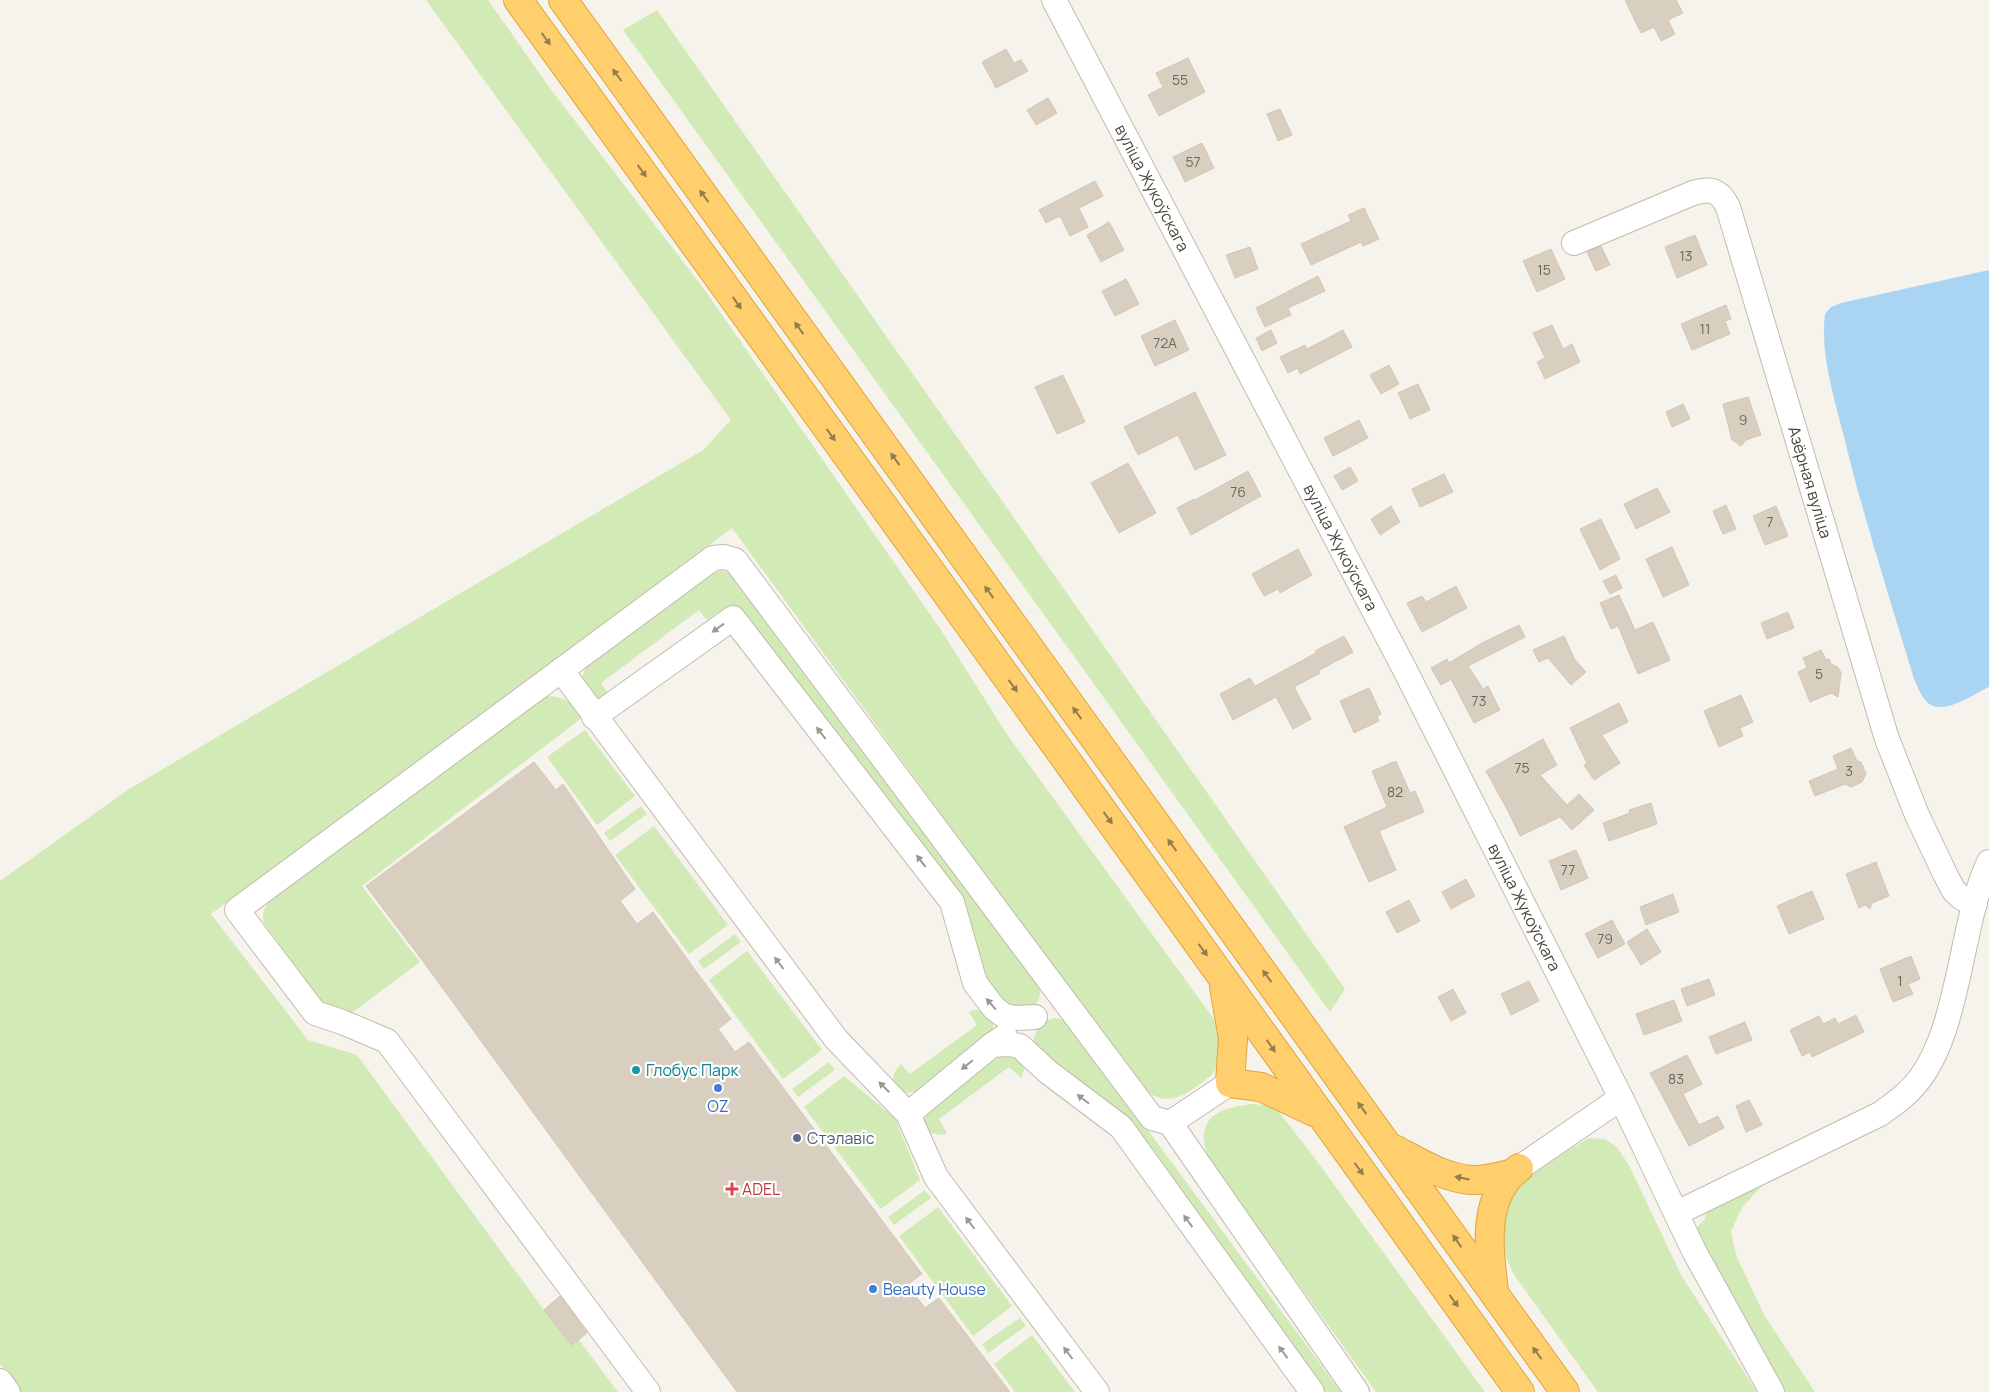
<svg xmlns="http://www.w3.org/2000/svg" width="1989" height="1392" font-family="Manrope,sans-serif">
  <rect width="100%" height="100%" fill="#f6f3ec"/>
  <!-- green -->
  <path fill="#d2eab5" d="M426,0H488L549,87L704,289L943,633L1006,733L1216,1022C1221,1035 1223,1050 1218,1064C1215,1073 1208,1078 1200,1084C1178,1100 1166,1105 1142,1089L732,528L211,914L308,1040L357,1055L544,1310L572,1345L579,1340L618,1392H21L0,1364V881L129,789L703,450L731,420Z
    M657,10L1345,989L1330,1012L623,30Z
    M720,571L734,573L1040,983C1041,993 1040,1000 1033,1008L1013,1012L985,981L960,898L726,609L717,613L707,620L699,610L601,683L608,693L598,698L588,696L581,681L586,666L711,575Z
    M547,696C567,697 571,702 583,717L362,886L420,962L349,1015H332L317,997L264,923C262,912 264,907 271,899Z
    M585,730L635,796L597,825L547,757Z
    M641,806L647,814L610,841L604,833Z
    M654,826L728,925L689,954L615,855Z
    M735,934L741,942L704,969L698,961Z
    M747,951L822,1050L783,1079L709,980Z
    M974,1010H982L993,1020V1031L990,1036L917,1091C896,1099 885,1078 901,1064L910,1074L977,1025L969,1012Z
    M1055,1018L1065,1020L1069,1023L1341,1392H1322L1125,1124L1033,1044C1036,1029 1039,1022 1055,1018Z
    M1005,1052L1024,1062L1025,1068L1021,1078L1009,1067L939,1119L947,1133L942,1135L930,1133C921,1123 924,1115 932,1106Z
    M829,1062L835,1070L798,1097L792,1089Z
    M844,1076L895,1118L920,1180L881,1209L804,1107Z
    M1252,1104L1274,1106L1311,1153L1485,1392H1376L1208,1158C1207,1151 1203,1142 1204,1135C1206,1110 1232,1107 1252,1104Z
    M1589,1138L1604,1139L1616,1146L1629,1165L1681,1275L1757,1392H1598L1513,1273L1503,1251L1501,1214L1521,1179Z
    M1767,1181L1743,1206L1731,1231L1736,1255L1764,1315L1815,1392H1784L1750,1338L1697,1241L1696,1228L1705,1219L1707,1210Z
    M925,1190L931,1198L894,1225L888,1217Z
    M938,1207L1012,1306L973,1336L899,1236Z
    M1020,1318L1026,1326L988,1353L982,1344Z
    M1032,1335L1075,1392H1015L994,1364Z"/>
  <!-- water -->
  <path fill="#a9d4f2" d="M1989,270V687C1974,694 1943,716 1928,703C1921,697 1918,687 1914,679C1890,599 1864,519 1844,437C1834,397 1820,355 1825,314L1831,307L1841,303Z"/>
  <!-- building -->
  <path fill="#d8cfc1" stroke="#d3c7b4" d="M1625,0H1676L1683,13L1668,20L1675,34L1661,41L1654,27L1641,33Z
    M1006,49L1014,63L1021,60L1028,71L996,88L982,62Z
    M1188,58L1205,92L1159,116L1148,95L1163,87L1156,73Z
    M1048,98L1057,113L1036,125L1027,110Z
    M1280,109L1292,135L1278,141L1267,114Z
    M1202,143L1214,168L1185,182L1173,157Z
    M1095,181L1103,196L1079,208L1088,227L1070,236L1060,216L1046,223L1039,210Z
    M1364,208L1379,239L1363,246L1361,242L1311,265L1301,244L1351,221L1348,215Z
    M1109,222L1124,250L1101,262L1087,235Z
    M1695,235L1707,265L1677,278L1665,247Z
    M1601,246L1610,265L1596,271L1587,252Z
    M1250,247L1258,269L1235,278L1226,255Z
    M1551,249L1565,279L1537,292L1523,261Z
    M1318,276L1325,291L1288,308L1291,315L1265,327L1256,308Z
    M1126,279L1139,304L1115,316L1102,291Z
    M1726,305L1731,319L1725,321L1730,334L1692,350L1681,324Z
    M1175,320L1189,350L1155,366L1141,336Z
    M1552,325L1563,349L1572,344L1580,362L1545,379L1537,362L1545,358L1533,333Z
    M1271,330L1277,343L1262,351L1256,338Z
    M1343,330L1352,347L1300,374L1298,368L1288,373L1280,357L1305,345L1307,349Z
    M1389,365L1399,384L1381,394L1370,375Z
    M1063,375L1085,422L1057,434L1035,387Z
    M1418,384L1430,410L1410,419L1398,393Z
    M1195,392L1226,455L1195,470L1178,435L1138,455L1124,427Z
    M1748,397L1761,435L1746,440L1741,446L1732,440L1723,404Z
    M1683,404L1690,419L1672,427L1666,412Z
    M1359,420L1368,438L1333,456L1324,438Z
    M1128,463L1156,513L1119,533L1091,483Z
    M1350,467L1358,481L1342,490L1334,476Z
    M1248,471L1261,496L1191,535L1177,508L1194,499L1195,500Z
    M1444,474L1453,492L1420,507L1412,489Z
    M1657,488L1670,512L1636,529L1624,504Z
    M1726,505L1736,529L1723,534L1713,511Z
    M1391,506L1400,522L1380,535L1371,519Z
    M1776,506L1788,536L1765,545L1753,516Z
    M1601,519L1620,559L1600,570L1580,529Z
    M1672,547L1689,585L1663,597L1646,559Z
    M1298,549L1312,575L1280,593L1278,589L1264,596L1252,574Z
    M1616,575L1622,588L1610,594L1603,581Z
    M1456,586L1467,608L1422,632L1407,603L1422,596L1426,602Z
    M1619,595L1635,630L1653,622L1670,660L1638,674L1618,626L1611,629L1600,603Z
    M1788,612L1794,628L1767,639L1761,623Z
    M1519,625L1525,637L1468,666L1483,689L1488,686L1500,710L1474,723L1451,679L1441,685L1431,668L1447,659L1449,663L1482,643Z
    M1344,636L1353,652L1318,671L1320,673L1294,687L1311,719L1293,729L1276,697L1233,720L1220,694L1250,678L1255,686L1316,653L1315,651Z
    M1564,636L1575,660L1586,672L1571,685L1548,658L1539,662L1533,650Z
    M1821,650L1826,660L1829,659L1831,664L1838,667L1841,673L1838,697L1831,693L1810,702L1798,672L1807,668L1803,658Z
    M1369,688L1381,714L1377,716L1379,721L1354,733L1340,701Z
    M1741,695L1753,722L1740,728L1743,736L1719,747L1704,711Z
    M1619,703L1628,722L1602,735L1620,763L1594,780L1584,765L1587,763L1570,728Z
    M1543,739L1557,765L1540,775L1567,805L1579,794L1594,810L1572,830L1560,817L1520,836L1509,813L1486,771Z
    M1851,748L1857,761L1861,762L1866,774L1862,782L1851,787L1845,784L1815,796L1809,781L1838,769L1833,756Z
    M1396,761L1410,793L1415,791L1424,812L1379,831L1396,870L1369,882L1344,827L1387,807L1372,771Z
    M534,762L556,790L563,784L635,889L620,901L637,924L653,912L731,1019L718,1029L735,1052L749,1042L922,1274L907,1285L925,1308L939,1298L1010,1392H737L422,960L366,886Z
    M1651,803L1657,824L1609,841L1603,823L1630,813L1629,810Z
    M1576,850L1588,878L1561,890L1549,861Z
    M1876,862L1889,896L1872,903L1870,909L1865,905L1859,908L1846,874Z
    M1466,879L1475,896L1451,909L1442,892Z
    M1812,891L1824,919L1789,934L1777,906Z
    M1673,894L1679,912L1646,925L1640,907Z
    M1409,900L1420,921L1397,933L1386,912Z
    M1612,920L1625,944L1598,958L1585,934Z
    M1647,929L1661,952L1641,965L1627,942Z
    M1911,956L1920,979L1908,984L1913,994L1893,1002L1880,969Z
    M1709,979L1715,995L1687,1006L1681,989Z
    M1529,981L1539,1001L1511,1015L1501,994Z
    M1453,989L1466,1013L1451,1021L1438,997Z
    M1674,1000L1682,1021L1644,1035L1636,1014Z
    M1856,1015L1864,1032L1812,1057L1810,1052L1802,1056L1790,1030L1819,1016L1823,1024L1835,1018L1838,1024Z
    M1745,1022L1752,1040L1716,1054L1709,1037Z
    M1687,1055L1702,1084L1683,1094L1699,1125L1718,1116L1724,1128L1689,1146L1650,1073Z
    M1749,1100L1762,1125L1746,1132L1736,1106Z
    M560,1296L587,1333L572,1345L544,1310Z"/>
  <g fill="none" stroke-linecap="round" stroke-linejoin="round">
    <!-- minor casing -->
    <g stroke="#c2bbae" stroke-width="26">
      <g id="minor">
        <path id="s1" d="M1054,0L1405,670L1621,1098L1694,1251L1772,1392"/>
        <path id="s2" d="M1574,243L1693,193C1710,188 1719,189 1728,207L1887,739L1917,815L1945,874L1954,891L1962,898L1975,904"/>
        <path d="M561,670L836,1039L908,1114L936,1177L1097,1392"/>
        <path d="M594,717L733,618L952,902L975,983L994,1008L1003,1015L1014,1018L1035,1017"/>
        <path d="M992,1045L1008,1044L1020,1046L1048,1072L1121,1127L1312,1392"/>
        <path d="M908,1114L992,1045L1005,1036"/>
        <path d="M1170,1123L1230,1083"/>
        <path d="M1519,1168L1621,1098"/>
        <path d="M1677,1213L1880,1114C1889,1107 1899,1101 1907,1093C1961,1044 1958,927 1989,862"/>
        <path d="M0,1381L8,1392"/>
        <path d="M648,1392L387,1041L342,1022L315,1013L237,910L713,558L724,557L735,560L1152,1118L1170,1123L1357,1392"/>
      </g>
    </g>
    <!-- highway casing -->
    <g stroke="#e0a43c" stroke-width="30">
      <path id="highway" d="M518,0L947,594L1520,1392
        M563,0L1565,1392
        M1224,987L1233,1038L1230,1083L1261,1087L1316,1113
        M1394,1149C1417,1161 1444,1178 1471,1180C1484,1181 1498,1177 1510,1174
        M1494,1291C1489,1250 1481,1196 1519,1168"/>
    </g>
    <!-- minor -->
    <use href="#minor" stroke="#fff" stroke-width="24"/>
    <!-- highway -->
    <use href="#highway" stroke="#ffcf6e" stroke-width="28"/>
  </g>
  <!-- one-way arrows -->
  <defs><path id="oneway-solid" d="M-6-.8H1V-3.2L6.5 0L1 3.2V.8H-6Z" transform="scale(1.25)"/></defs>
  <g fill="#937c4e">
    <use href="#oneway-solid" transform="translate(546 39) rotate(54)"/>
    <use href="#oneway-solid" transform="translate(617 75) rotate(-126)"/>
    <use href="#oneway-solid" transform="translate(642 171) rotate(54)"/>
    <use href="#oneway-solid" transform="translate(704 196) rotate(-126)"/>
    <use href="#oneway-solid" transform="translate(737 303) rotate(55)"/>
    <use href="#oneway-solid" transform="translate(799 328) rotate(-126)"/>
    <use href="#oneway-solid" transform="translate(831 435) rotate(54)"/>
    <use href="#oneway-solid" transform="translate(895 459) rotate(-126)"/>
    <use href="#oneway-solid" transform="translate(989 592) rotate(-126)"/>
    <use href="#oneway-solid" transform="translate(1013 686) rotate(54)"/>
    <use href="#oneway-solid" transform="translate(1077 713) rotate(-126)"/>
    <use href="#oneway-solid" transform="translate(1108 818) rotate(54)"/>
    <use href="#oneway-solid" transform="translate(1172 845) rotate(-126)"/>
    <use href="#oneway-solid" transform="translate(1203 950) rotate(54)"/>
    <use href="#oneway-solid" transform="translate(1267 976) rotate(-126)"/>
    <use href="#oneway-solid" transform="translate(1271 1046) rotate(55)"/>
    <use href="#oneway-solid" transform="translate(1362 1108) rotate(-126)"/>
    <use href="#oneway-solid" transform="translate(1359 1169) rotate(54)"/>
    <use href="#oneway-solid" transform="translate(1462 1178) rotate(-168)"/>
    <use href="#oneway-solid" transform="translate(1457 1241) rotate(-125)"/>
    <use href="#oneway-solid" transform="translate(1454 1301) rotate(54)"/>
    <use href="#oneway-solid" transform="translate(1537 1353) rotate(-126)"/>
  </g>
  <g fill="#9c9892">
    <use href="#oneway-solid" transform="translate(718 628) rotate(144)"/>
    <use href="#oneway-solid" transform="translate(821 733) rotate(-128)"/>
    <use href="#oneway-solid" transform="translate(921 861) rotate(-128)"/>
    <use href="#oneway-solid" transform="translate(779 963) rotate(-127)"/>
    <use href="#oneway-solid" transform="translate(991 1004) rotate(-131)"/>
    <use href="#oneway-solid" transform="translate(967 1065) rotate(141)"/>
    <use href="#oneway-solid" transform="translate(884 1087) rotate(-135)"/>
    <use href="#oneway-solid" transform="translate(1083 1099) rotate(-143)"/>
    <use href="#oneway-solid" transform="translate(1188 1221) rotate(-126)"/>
    <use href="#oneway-solid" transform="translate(970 1223) rotate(-127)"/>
    <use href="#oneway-solid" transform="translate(1283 1352) rotate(-126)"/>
    <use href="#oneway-solid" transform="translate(1068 1353) rotate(-127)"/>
  </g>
  <!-- markers -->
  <circle fill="#0f9aa8" stroke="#fff" stroke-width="2" cx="636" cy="1070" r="5"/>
  <g fill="#3f7fe0" stroke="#fff" stroke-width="2">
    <circle cx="718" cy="1088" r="5"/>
    <circle cx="873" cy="1289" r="5"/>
  </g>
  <circle fill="#5c6f8a" stroke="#fff" stroke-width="2" cx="797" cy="1138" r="5"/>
  <path fill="#e0444e" stroke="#fff" stroke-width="2" d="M729.5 1181.5h5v5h5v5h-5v5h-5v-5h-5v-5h5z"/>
  <g text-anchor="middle" stroke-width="4.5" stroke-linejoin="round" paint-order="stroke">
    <!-- number labels -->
    <g font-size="14" fill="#6e675b">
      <text x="1180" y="85">55</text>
      <text x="1193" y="167">57</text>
      <text x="1686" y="261">13</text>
      <text x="1544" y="275">15</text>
      <text x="1705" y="334">11</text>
      <text x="1165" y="348">72А</text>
      <text x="1743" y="425">9</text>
      <text x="1238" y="497">76</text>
      <text x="1770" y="527">7</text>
      <text x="1819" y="679">5</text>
      <text x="1479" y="706">73</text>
      <text x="1522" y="773">75</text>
      <text x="1849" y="776">3</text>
      <text x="1395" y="797">82</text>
      <text x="1568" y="875">77</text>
      <text x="1605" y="944">79</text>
      <text x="1900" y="986">1</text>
      <text x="1676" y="1084">83</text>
    </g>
    <!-- street labels -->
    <g font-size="16" fill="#4b4439" stroke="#fff">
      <text dy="6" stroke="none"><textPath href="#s1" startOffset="212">вуліца Жукоўскага</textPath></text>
      <text dy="6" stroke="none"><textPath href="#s2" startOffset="459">Азёрная вуліца</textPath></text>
      <text dy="6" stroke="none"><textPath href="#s1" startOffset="618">вуліца Жукоўскага</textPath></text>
      <text dy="6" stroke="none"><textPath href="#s1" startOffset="1022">вуліца Жукоўскага</textPath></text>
    </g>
    <!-- culture labels -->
    <g font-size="16" fill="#0d838f" stroke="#fff" text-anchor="start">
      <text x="646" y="1076">Глобус Парк</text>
    </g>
    <!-- shop labels -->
    <g font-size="16" fill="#366cbe" stroke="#fff">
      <text x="718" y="1112">OZ</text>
      <text x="883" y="1295" text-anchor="start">Beauty House</text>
    </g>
    <!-- service labels -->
    <g font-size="16" fill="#4e5e75" stroke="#fff" text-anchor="start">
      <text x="807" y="1144">Стэлавіс</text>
    </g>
    <!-- health labels -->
    <g font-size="16" fill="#be3a42" stroke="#fff" text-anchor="start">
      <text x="742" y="1195">ADEL</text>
    </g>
  </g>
</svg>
